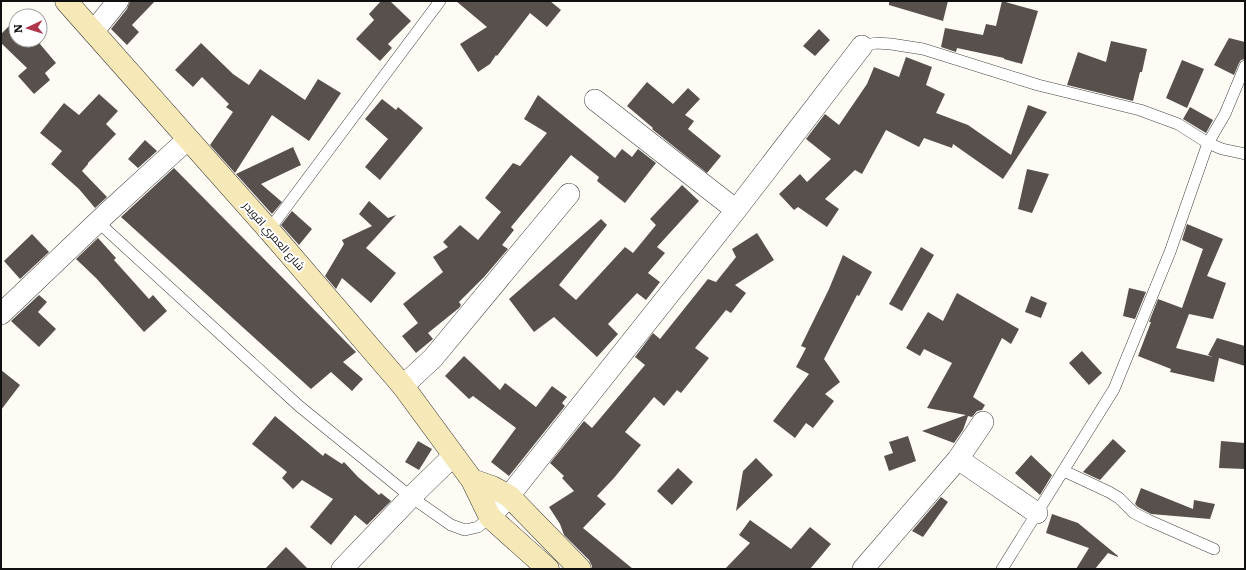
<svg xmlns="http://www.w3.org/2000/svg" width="1246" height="570" font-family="Literata,Cairo,serif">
  <rect width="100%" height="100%" fill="#fefbf4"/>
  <!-- building -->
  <path fill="#57504d" d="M130,1H155L132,25L139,32L127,45L111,29L127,9Z
    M381,1H390L411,21L388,44L392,48L380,61L356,39L374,20L369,14Z
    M456,1H550L561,10L547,27L530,13L497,56L496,55L490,64L478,72L460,44L487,27Z
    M889,1H948L943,21L889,5Z
    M1002,1L1038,11L1022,64L1004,59V58L957,48L956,52L941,47L945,28L983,35L986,24L996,26Z
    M16,19V40H39L41,42L40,44L56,63L45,73L50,80L34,94L18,76L27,68L1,43V34Z
    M819,29L830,40L815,56L803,46Z
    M1229,38L1245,42V59L1241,60L1239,63L1234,75L1214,65Z
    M1111,41L1147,49L1142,72H1140L1133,101L1067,85L1078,52L1106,62Z
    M201,43L233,74L249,85L260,69L305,100L318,79L341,93L309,141L272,115L235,173L210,145L233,112L226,107L229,104L202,77L193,87L175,70Z
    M906,57L932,67L926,85L945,94L936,113L968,125L1011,155L1028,105L1047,112L1003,179L953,144L952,148L924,138L919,147L886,130L862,174L855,170L825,199L839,209L827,227L798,207L794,210L779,194L800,174L807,182L831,159L806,139L825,114L839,125L867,84L874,67L899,77Z
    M1182,60L1204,69L1187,108L1166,98Z
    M647,82L673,104L688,88L700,99L685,115L694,121L688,129L721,156L707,173L652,129L653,128L627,106Z
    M99,94L118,111L106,124L116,134L88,163V164L82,171L107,197L95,208L79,189L51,164L62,151L40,133L64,103L79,115Z
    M538,95L615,158L622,149L632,157L638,149L656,163L625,203L597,181L599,177L571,155L511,227L514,230L502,245L508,249L484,277L459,302L461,305L459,308L428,333L433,339L416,353L402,336L418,323L403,304L443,272L433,257L448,247L443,242L460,225L478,240L501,212L485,198L513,163L520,166L547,133L524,119Z
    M382,99L396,110L398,107L423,128L380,180L365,167L388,139L365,119Z
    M1190,107L1213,120L1206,133L1183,119Z
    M145,140L157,151L138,168L128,159Z
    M293,147L301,165L261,184L282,202L272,214L236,174Z
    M174,168L356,352L343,362L363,379L352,391L331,372L311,389L121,217Z
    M1027,169L1049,174L1032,213L1018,209Z
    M682,185L699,201L657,247L665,253L648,273L660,282L646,300L637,293L608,324L618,334L597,357L554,317L534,332L509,299L601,219L607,225L559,285L576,300L625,247L633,253L656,225L650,219Z
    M369,201L388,218L396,215L366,248L396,273L371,303L342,278L336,289L325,276L344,244L342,240L372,226L359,214Z
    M292,211L312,229L299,245L281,225Z
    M1187,224L1223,239L1207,276L1226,283L1213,319L1189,314L1176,348L1213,357L1208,355L1217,338L1245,346V366L1219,358L1214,382L1170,372L1171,369L1138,356L1151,322H1149L1158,299L1182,308L1203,249L1182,240Z
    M757,233L774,260L735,285L746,293L731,313L726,310L695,348L709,358L681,393L677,390L664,406L654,397L625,432L641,445L614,478L597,496L606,504L583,528L633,569H592V566L589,560L564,535L560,524L549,507L574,491L562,478L564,476L550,463L584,421L592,428L645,365L635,357L653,333L660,339L708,279L716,282L736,257L732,249Z
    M32,234L49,252L20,279L4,261Z
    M98,238L116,258L114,260L149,299L153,295L167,311L144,332L96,278L76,259Z
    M921,247L934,255L902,311L889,304Z
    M843,255L872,272L859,296L857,295L824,359L840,382L825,394L834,401L813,428L806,423L795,438L773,421L809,374L796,367L806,348L801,346L829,289Z
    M1129,288L1146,292L1135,319L1123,316Z
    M957,293L1019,329L1011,344L1002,338L973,397L985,405L982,410L977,411L972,417L968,416L963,430L954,443L922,431L966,415L927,408L952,363L924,349L920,356L906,348L928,312L943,321Z
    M39,295L47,302L38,312L56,329L39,347L11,321Z
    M1031,296L1047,303L1041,318L1025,312Z
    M1082,351L1102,373L1089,385L1069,363Z
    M464,356L500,390L505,383L536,407L552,386L567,397L562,403L565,406L509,476L491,462L516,428L473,396L469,399L445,376Z
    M1,370L20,385L1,410Z
    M275,416L323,456L325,453L342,464L344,462L358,477L379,495L381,493L391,501L367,525L355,515L331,545L310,527L333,499L302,480L293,489L282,478L287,472L252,444Z
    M908,436L916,461L889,471L884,456L893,453L889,442Z
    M1113,439L1126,451L1100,480L1083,472Z
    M418,441L432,449L419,470L405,462Z
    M1221,441L1245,443V469L1219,468Z
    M1031,455L1052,475L1040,495L1015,473Z
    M756,458L773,475L736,511L743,471Z
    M678,468L693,482L672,505L657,491Z
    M1141,488L1193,509L1194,500L1215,504L1210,519L1151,514L1138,507L1135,504Z
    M941,497L948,502L923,537L912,531Z
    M1052,514L1078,523L1118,556V557L1108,553L1095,569H1076L1089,548L1046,533Z
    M750,520L791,549L810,527L831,544L810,569H725L750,543L739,535Z
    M286,547L308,569H265Z"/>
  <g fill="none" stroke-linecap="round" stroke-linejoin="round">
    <!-- lane casing -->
    <g stroke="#434343" stroke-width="12">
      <path id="lane" d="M862,46L876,43L891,44L923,49L1038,85L1140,110L1178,124L1208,143L1222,149L1245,154
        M98,222L299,406L411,497L451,525L465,530L478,527L490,517
        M269,230L440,1
        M1064,471L1109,492L1119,498L1134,513L1148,520L1214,549
        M1002,569L1114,389L1170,252L1208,143L1225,114L1245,66"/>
    </g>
    <!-- street casing -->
    <g stroke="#434343" stroke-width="22">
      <path id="street" d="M93,32L118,1
        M595,100L736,210
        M1,314L107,213L188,139
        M403,386L433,358L569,194
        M958,459L1037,513
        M490,517L509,496L736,210L862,46
        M342,569L411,497L454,455
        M863,569L958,459L983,422"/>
    </g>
    <!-- secondary casing -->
    <g stroke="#323232" stroke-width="23">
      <path id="secondary" d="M66,1L269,230L403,386L472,480L490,517L548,569
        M472,480L492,487L509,496L580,569"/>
    </g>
    <!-- lane -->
    <use href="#lane" stroke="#fff" stroke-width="11"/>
    <!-- street -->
    <use href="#street" stroke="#fff" stroke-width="21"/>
    <!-- secondary -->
    <use href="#secondary" stroke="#f6e8b7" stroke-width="22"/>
  </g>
  <g text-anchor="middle" stroke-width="4" stroke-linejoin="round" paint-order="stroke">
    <!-- street labels -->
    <g font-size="11" fill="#101010" stroke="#fff">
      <text transform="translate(274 236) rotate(49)" y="4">شارع العمري اقويدر</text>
    </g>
  </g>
  <!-- border -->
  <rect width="1246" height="570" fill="none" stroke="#101010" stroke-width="4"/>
  <!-- north arrow -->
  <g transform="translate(28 28) rotate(266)"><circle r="19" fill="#ffffff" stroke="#9f9f9f"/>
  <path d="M0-3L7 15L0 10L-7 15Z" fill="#b0374b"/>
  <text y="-6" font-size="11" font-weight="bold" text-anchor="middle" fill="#101010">N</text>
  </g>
</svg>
